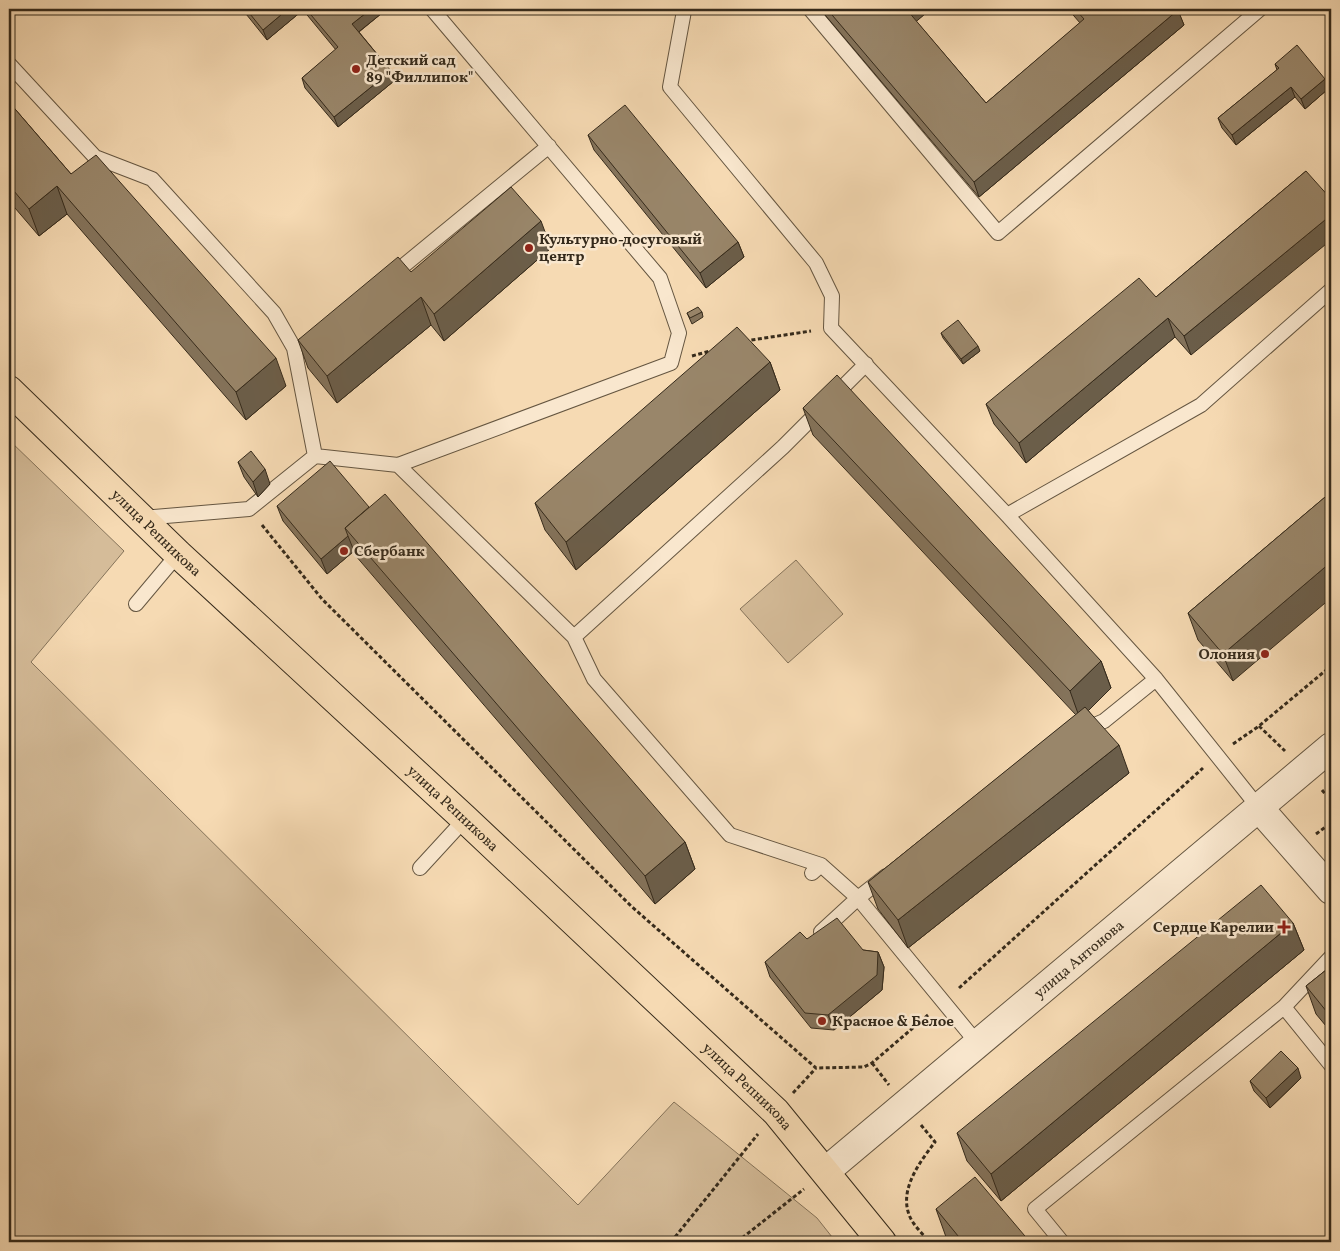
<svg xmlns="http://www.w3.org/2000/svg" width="1340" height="1251" font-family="Vollkorn,serif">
  <rect width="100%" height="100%" fill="#f6dab3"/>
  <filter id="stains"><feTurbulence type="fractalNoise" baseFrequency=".004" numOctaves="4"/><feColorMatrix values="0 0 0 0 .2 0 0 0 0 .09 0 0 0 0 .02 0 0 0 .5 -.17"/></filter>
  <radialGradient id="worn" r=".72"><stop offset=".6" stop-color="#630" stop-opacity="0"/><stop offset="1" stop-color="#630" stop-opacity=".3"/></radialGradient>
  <!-- green -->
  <path fill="#d5bc99" stroke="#85735a" d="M9,440L124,551L31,662L578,1205L674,1102L817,1218L836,1242H9Z
    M796,560L843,614L788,663L740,609Z"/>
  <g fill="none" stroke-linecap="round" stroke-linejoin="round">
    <!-- service casing -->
    <g stroke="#655641" stroke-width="16">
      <path id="service" d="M686,9L684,11L670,87L816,263L832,296L831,328L1007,515L1156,679L1259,808
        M810,9L998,233L1260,9
        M9,64L95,157L152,179L274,313L294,348L315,456
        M391,276L549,146
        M398,465L574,637L594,679L730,835L821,865
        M1007,515L1201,405L1331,290
        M142,518L249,509L315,456L398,465L671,363L679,333L660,278L432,9
        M136,604L178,554
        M574,637L783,447L866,364
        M1083,730L1104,721L1156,679
        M420,868L465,819
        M812,873L821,865L858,898L886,876
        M821,932L858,898L978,1044
        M1284,1007L1331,1065
        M1062,1242L1035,1209L1284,1007L1331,957"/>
    </g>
    <!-- minor casing -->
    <g stroke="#655641" stroke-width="30">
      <path id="minor" d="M1259,808L1331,890"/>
    </g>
    <!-- tertiary casing -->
    <g stroke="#655641" stroke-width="30">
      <g id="tertiary">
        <path id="s1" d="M826,1171L1331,747"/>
      </g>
    </g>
    <!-- primary casing -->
    <g stroke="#352a1b" stroke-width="30">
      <g id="primary">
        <path id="s2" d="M9,390L178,554L465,819L776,1112L882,1242"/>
      </g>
    </g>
    <!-- path -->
    <path stroke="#352a1b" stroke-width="3" stroke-dasharray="4 2.5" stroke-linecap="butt" d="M745,341L811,331
      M692,356L710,351
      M262,525L322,599L631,906L816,1068L864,1067L872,1063L928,1015
      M1259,726L1285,751
      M1233,744L1259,726L1331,666
      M1322,790L1331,801
      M1316,834L1331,823
      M959,988L1203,768
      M872,1063L889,1085
      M793,1093L816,1068
      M921,1125L935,1142C920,1162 898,1190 910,1217C914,1226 923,1234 929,1242
      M671,1242L758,1134
      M737,1242L804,1189"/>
    <!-- service -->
    <use href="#service" stroke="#f9e7ce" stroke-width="14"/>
    <!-- minor -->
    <use href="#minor" stroke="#f9e7ce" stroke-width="28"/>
    <!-- tertiary -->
    <use href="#tertiary" stroke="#f9e7ce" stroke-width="28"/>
    <!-- primary -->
    <use href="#primary" stroke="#f6dab3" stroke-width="28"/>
  </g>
  <!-- wall -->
  <path fill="#84735b" stroke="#352a1b" d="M242,9H387L359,32L391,71L394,81L338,127L305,88L302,78L336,50L303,10L267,40Z
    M820,9H931L916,21L986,103L1080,23L1068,9H1177L1184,25L979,197Z
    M1275,64L1325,79L1328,89L1305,109L1295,97L1236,145L1222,128L1218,118L1277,70Z
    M9,102L71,174L286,386L246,420L67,214L39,236L9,201Z
    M588,135L738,242L744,257L706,288L594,150Z
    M1306,171L1191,355L1175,337L1026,463L994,424L986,404L1156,297Z
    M551,248L444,341L431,325L337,403L308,368L298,340L411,272Z
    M702,312L703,317L692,324L687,313Z
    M941,333L980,351L963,364L943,338Z
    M770,362L780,390L576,570L545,530L535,503Z
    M803,408L1101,661L1111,688L1088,710L1129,773L908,948L878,909L868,882L1076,715L813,435Z
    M238,462L270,484L258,497L244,477Z
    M1331,492L1233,681L1198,640L1188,613Z
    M277,506L369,507L685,842L695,869L655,904L355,555L354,551L327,574L283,521Z
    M1293,923L1304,950L1001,1201L967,1161L957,1133Z
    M807,939L863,950L878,952L884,967L882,990L834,1030L811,1028L770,977L765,962Z
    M1331,966V1032L1316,1014L1306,986Z
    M1301,1078L1270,1108L1254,1091L1250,1081Z
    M936,1209L1030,1242H951L946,1237Z"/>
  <!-- shaded-wall -->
  <path fill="#6b5e4a" stroke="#352a1b" d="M288,9H302L303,10L267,40L263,30Z
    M371,9H387L356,34L352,24Z
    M908,9H931L912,25L907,10Z
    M1178,10L1184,25L979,197L974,182Z
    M391,71L394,81L338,127L334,117Z
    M1325,79L1328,89L1305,109L1301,99Z
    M1291,87L1295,97L1236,145L1232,135Z
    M57,186L67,214L39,236L29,209Z
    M1331,215V240L1191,355L1184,336Z
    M541,221L551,248L444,341L434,314Z
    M738,242L744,257L706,288L700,273Z
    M421,297L431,325L337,403L327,376Z
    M1168,318L1175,337L1026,463L1019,443Z
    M978,346L980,351L963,364L961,359Z
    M276,358L286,386L246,420L236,392Z
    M770,362L780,390L576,570L566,542Z
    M265,469L270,484L258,497L253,482Z
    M348,536L354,551L327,574L321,559Z
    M1331,562V598L1233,681L1223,654Z
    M1101,661L1111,688L1080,719L1070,691Z
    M1119,745L1129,773L908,948L898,920Z
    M685,842L695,869L655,904L645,876Z
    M1293,923L1304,950L1001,1201L991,1174Z
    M878,952L884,967L882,990L834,1030L828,1015Z
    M1298,1068L1301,1078L1270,1108L1266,1098Z"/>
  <!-- building -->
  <path fill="#99866a" stroke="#352a1b" d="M246,9H288L263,30Z
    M306,9H371L352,24L391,71L334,117L302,78L338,47Z
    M827,9H908L907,10L986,103L1084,19L1075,9H1177L1178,10L974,182Z
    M1297,45L1325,79L1301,99L1291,87L1232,135L1218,118L1279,68L1275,64Z
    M9,102L71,174L96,155L276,358L236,392L57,186L29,209L9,185Z
    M625,105L738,242L700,273L588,135Z
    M1306,171L1331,199V215L1184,336L1168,318L1019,443L986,404L1139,278L1156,297Z
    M511,187L541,221L434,314L421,297L327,376L298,340L398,257L411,272Z
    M698,307L702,312L690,318L687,313Z
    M958,320L978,346L961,359L941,333Z
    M737,327L770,362L566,542L535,503Z
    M837,375L1101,661L1070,691L803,408Z
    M251,451L265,469L253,482L238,462Z
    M330,461L369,507L345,528L348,536L321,559L277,506Z
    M1331,492V562L1223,654L1188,613Z
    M385,494L685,842L645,876L345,528Z
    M1085,707L1119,745L898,920L868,882Z
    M1261,885L1293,923L991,1174L957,1133Z
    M837,918L863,950L878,952L877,975L828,1015L805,1013L765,962L800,932L807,939Z
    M1331,966V1017L1306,986Z
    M1281,1051L1298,1068L1266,1098L1250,1081Z
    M975,1177L1030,1242H963L936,1209Z"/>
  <!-- markers -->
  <g fill="#8f2418" stroke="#f9e7ce" stroke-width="2">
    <circle cx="356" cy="69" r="5"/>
    <circle cx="529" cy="248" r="5"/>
    <circle cx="344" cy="551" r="5"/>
    <circle cx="1265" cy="654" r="5"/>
    <path d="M1281.5 919.5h5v5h5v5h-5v5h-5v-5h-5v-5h5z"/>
    <circle cx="822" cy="1021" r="5"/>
  </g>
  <g text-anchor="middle" stroke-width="5" stroke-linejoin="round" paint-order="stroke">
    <!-- poi labels -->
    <g font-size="15" font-weight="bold" fill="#352a1b" stroke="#f9e7ce" text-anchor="start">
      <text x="366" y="65">Детский сад<tspan x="366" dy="17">89 "Филлипок"</tspan></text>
      <text x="539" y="244">Культурно-досуговый<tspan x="539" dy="17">центр</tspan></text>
      <text x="354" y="556">Сбербанк</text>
      <text x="1255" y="659" text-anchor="end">Олония</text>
      <text x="1274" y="932" text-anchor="end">Сердце Карелии</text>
      <text x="832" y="1026">Красное &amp; Белое</text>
    </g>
    <!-- street labels -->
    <g font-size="15" fill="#352a1b" stroke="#f9e7ce">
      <text dy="5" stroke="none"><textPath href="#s2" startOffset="205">улица Репникова</textPath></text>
      <text dy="5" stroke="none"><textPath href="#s2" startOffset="610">улица Репникова</textPath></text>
      <text dy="5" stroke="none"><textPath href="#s1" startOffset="330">улица Антонова</textPath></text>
      <text dy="5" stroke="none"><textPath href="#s2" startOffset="1015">улица Репникова</textPath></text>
    </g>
  </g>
  <!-- margin -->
  <rect width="1340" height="1251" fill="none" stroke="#f6dab3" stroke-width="30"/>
  <rect x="10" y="10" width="1320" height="1231" fill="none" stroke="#352a1b" stroke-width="2.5"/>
  <rect x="15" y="15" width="1310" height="1221" fill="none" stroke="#352a1b"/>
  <rect width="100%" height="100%" filter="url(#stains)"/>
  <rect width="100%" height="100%" fill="url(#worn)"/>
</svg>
